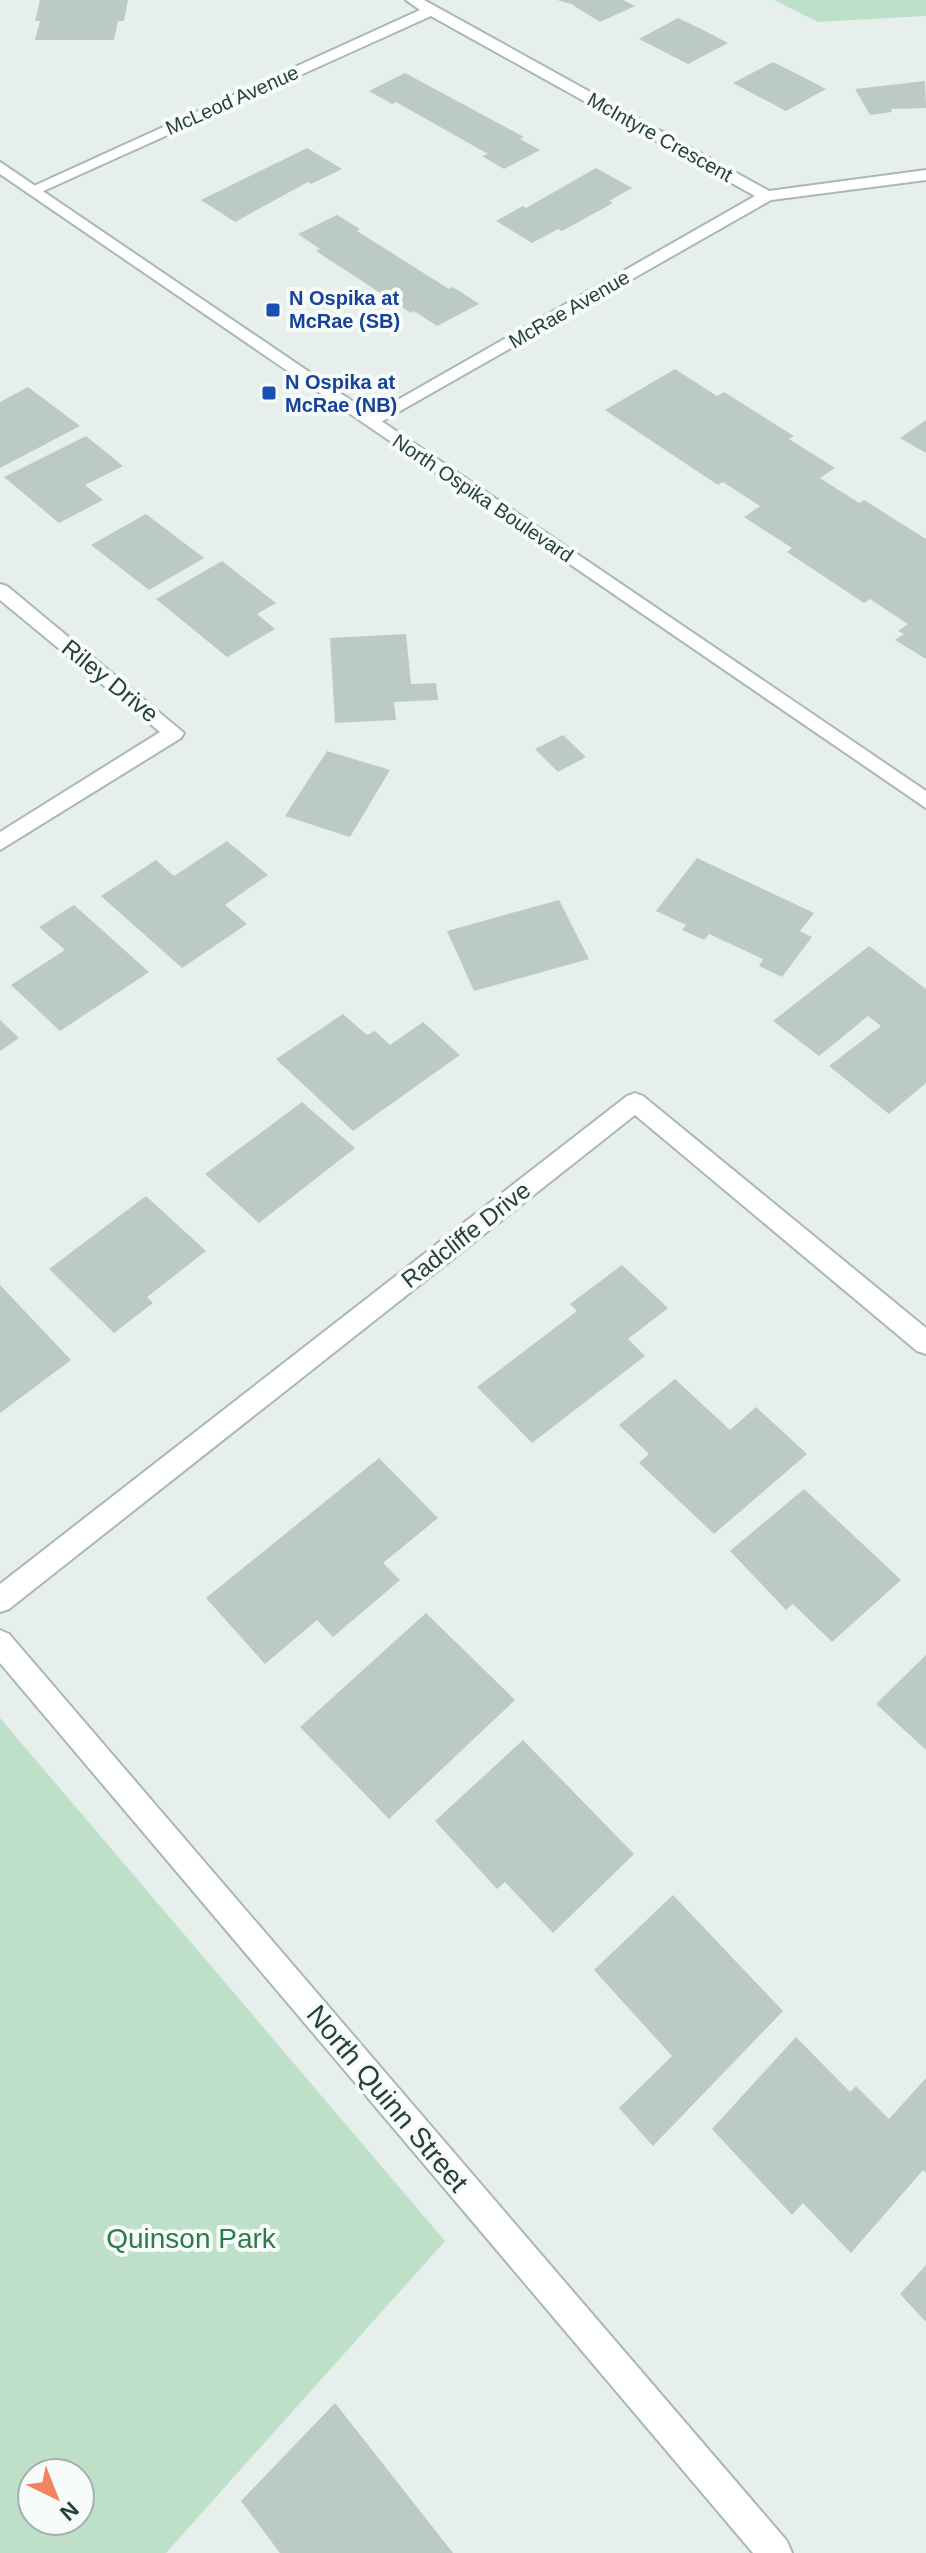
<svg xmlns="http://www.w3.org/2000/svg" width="926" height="2553" font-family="Helvetica,sans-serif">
  <rect width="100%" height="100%" fill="#e6efeb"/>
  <!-- green -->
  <path fill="#bfe0c8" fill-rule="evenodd" d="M774,0H926V16L818,22Z
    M0,1718L445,2241L166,2553H0ZM80,2473V2521H32V2473Z"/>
  <!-- building -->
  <path fill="#bbcac4" d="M40,0H128L124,21H118L114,40H35L40,21H35Z
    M557,0H623L635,6L600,22L571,4Z
    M678,18L703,30L728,43L688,64L639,39Z
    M773,62L801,76L826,89L786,111L733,83Z
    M405,73L524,137L520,139L540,150L504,169L482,156L488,154L396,102L392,104L369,91Z
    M925,81L926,108L891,109L892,112L870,115L855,89Z
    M307,148L342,169L311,184L308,182L235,222L201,200Z
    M596,168L632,188L609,201L613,203L562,231L558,229L532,243L496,221L523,206L526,208Z
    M337,215L360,229L357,231L449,289L453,287L479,304L437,326L414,311L411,313L316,251L320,249L298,234Z
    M675,369L717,396L724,392L794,436L789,439L835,468L820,478L859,503L864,500L926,539V659L895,640L904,634L898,631L908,624L870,599L864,603L787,552L792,548L744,517L760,506L723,482L718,485L605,410Z
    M28,387L80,426L0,468V402Z
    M926,420V453L900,438Z
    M86,436L123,466L85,485L103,500L59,523L4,477Z
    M146,514L204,558L149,590L91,545Z
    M222,561L276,603L257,614L275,629L227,657L156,599Z
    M406,634L411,684L436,683L438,700L394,702L396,720L335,723L330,638Z
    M563,735L586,757L558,772L535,749Z
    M327,751L390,770L350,837L285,816Z
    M227,841L268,875L225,905L247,924L182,968L101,896L156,860L174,876Z
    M697,858L814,913L800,931L812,937L782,977L759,966L763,959L709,934L704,940L682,930L686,925L656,911Z
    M559,900L589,959L474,991L447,931Z
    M74,905L149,972L60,1031L11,985L65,950L39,927Z
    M869,946L926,989V1083L889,1114L829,1066L881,1026L868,1016L819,1056L773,1021Z
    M343,1014L367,1035L375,1031L390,1045L423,1022L460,1055L353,1131L276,1059Z
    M0,1020L19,1038L0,1051Z
    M302,1102L355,1148L259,1223L205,1174Z
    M146,1196L206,1251L147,1297L153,1303L114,1333L49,1269Z
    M622,1265L668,1308L628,1339L645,1356L532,1443L477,1387L577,1311L570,1304Z
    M0,1285L71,1360L0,1413Z
    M675,1379L730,1430L756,1407L807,1454L714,1534L639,1463L649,1454L619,1425Z
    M379,1458L438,1518L383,1563L400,1580L333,1637L317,1620L265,1664L206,1598Z
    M804,1489L901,1580L832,1642L793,1604L786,1610L730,1551Z
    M426,1613L515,1700L389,1819L300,1727Z
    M926,1655V1750L876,1704Z
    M523,1740L634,1854L553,1933L505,1882L497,1889L435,1821Z
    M673,1895L783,2011L653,2146L619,2108L672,2056L594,1970Z
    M796,2037L850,2092L856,2086L889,2119L926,2078V2172L923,2170L851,2253L803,2203L792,2215L712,2129Z
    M926,2265V2322L900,2294Z
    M335,2403L453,2553H280L241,2501Z"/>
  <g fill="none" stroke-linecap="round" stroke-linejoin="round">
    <!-- minor casing -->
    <g stroke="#a8b8b2" stroke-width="4">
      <path id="minor" d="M406,0H424L769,191L926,170V180L771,200L372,427L363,422L366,418L755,196L431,16L39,193H27L25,190L420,10Z
        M0,584L7,586L184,733L181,738L0,850V832L160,732L0,600Z
        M635,1093L643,1096L926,1328V1354L917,1351L635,1115L9,1609L0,1612V1584L627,1096Z
        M0,1630L9,1634L787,2541L792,2553H753L0,1663Z"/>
    </g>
    <!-- tertiary casing -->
    <g stroke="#a8b8b2" stroke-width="4">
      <path id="tertiary" d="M0,162L926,791V808L0,174Z"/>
    </g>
    <!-- minor -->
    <use href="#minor" fill="#fff" fill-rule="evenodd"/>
    <!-- tertiary -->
    <use href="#tertiary" fill="#fff" fill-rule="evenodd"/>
  </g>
  <!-- markers -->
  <g fill="#1a4fb4" stroke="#f7fbf9" stroke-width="3">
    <rect x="265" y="302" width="16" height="16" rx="4"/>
    <rect x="261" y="385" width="16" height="16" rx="4"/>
  </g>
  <g text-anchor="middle" stroke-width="8" stroke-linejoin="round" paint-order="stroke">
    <!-- far-street labels -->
    <g font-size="20" fill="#24423a" stroke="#f7fbf9">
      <text transform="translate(232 100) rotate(-24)" y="7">McLeod Avenue</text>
      <text transform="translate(660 137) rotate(29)" y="7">McIntyre Crescent</text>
      <text transform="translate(569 309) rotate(-30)" y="7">McRae Avenue</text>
      <text transform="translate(483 498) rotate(34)" y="7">North Ospika Boulevard</text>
    </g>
    <!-- far-transit labels -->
    <g font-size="20" font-weight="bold" fill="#164399" stroke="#f7fbf9" text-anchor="start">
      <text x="289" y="305">N Ospika at<tspan x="289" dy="23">McRae (SB)</tspan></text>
      <text x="285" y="389">N Ospika at<tspan x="285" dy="23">McRae (NB)</tspan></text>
    </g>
    <!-- street labels -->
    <g font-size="24" fill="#24423a" stroke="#f7fbf9">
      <text transform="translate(110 681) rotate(39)" y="8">Riley Drive</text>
      <text transform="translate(466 1235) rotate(-38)" y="8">Radcliffe Drive</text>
    </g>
    <!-- near-street labels -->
    <g font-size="28" fill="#24423a" stroke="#f7fbf9">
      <text transform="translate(388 2098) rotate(50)" y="10">North Quinn Street</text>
    </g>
    <!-- near-park labels -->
    <g font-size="28" fill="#2d7a4b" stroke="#f7fbf9">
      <text x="191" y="2248">Quinson Park</text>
    </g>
  </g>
  <!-- north arrow -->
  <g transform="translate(56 2497) rotate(137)"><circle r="38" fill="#f7fbf9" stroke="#a3b1ad" stroke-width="2"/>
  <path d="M0-6L14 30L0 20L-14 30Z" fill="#f4845f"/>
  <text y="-12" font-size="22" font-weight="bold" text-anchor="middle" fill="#24423a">N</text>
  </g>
</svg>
